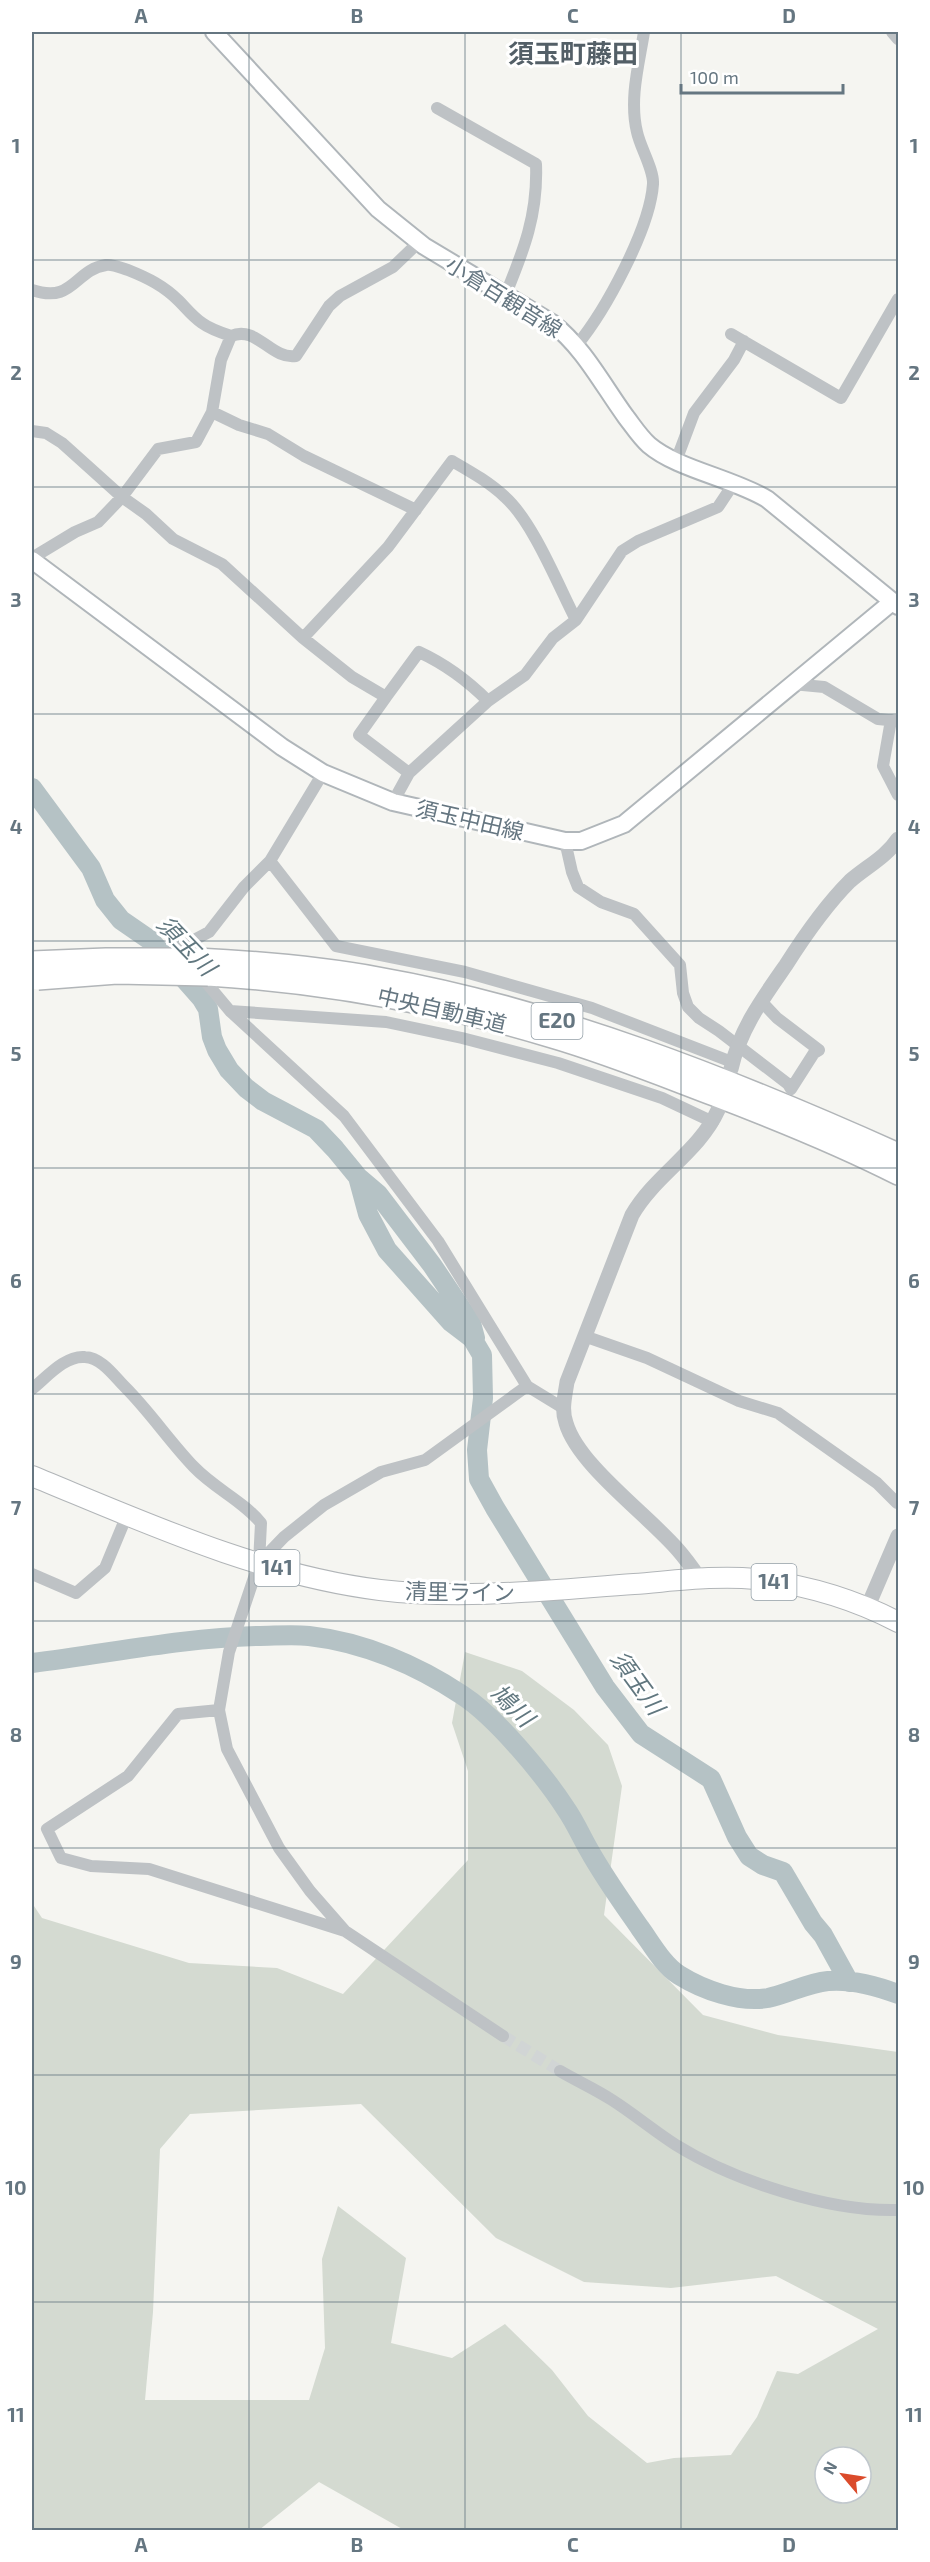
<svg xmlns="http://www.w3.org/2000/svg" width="930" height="2562" font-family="'Exo 2','Noto Sans JP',sans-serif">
  <rect width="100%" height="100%" fill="#f5f5f1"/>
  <!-- green -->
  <path fill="#d4dad1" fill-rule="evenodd" d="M465,1652L522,1671L574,1710L608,1745L622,1786L604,1915L703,2015L778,2035L898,2052V2530H404L319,2482L259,2530H32V1903L42,1918L189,1963L277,1968L343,1994L468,1860V1771L452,1723ZM361,2104L496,2238L584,2282L671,2288L776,2276L878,2329L798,2374L777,2371L757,2417L731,2455L674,2458L647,2463L588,2416L552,2370L505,2324L452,2358L391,2343L406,2258L338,2206L322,2259L325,2348L309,2400H145L153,2312L160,2149L190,2114ZM825,2457H861V2493H825Z"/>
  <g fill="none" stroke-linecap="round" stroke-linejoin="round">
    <!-- river -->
    <path stroke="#b5c2c5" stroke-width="20" d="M32,788L91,868L105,900L121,920L150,940L202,999L208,1009L212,1037L217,1050L229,1070L246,1088L263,1101L316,1129L335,1149L358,1177L368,1214L387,1250L451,1322L472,1338L482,1355L483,1398L477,1450L479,1479L495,1508L605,1687L641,1734L711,1779L737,1837L749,1856L763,1865L783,1872L813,1923L823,1935L849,1982
      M358,1177L378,1194L432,1265L471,1323L475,1338
      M32,1663C107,1654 181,1638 257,1636C274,1636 292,1634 309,1636C363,1642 417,1665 462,1695C496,1717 544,1775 566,1809C575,1822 581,1836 589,1850C604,1877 622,1902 640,1928C651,1943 663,1965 679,1975C703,1990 739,2003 768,1998C788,1994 807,1983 828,1981C851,1979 877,1986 898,1994"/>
    <!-- minor-tunnel -->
    <path stroke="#d1d5d5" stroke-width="12" stroke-dasharray="12 6" stroke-linecap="butt" d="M503,2036L560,2071"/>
    <!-- secondary casing -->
    <g stroke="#b0b6ba" stroke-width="20">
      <path id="secondary" d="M214,32L378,209L424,246L552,323C584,348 602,384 626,417C633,426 640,437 649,445C677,469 732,478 767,499L898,606
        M32,560L282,747L323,773L393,802L565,841H581L624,824L892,602"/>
    </g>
    <!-- trunk casing -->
    <g stroke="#b1b5b8" stroke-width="22">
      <path id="trunk" d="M32,1476C144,1522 259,1575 380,1590C464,1600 550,1590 634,1584C674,1581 716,1575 756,1579C806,1585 854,1599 898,1622"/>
    </g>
    <!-- motorway casing -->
    <g stroke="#b1b5b8" stroke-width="24">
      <path id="motorway" d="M197,959C257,962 318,967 378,978C555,1009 735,1081 898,1154
        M208,975C325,982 440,1003 552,1037C607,1053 661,1075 714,1095C777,1119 839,1144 898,1174"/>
    </g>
    <!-- minor -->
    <path stroke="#bec2c5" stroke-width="12" d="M892,32L898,39
      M437,108L536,164C538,214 524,250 505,296
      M32,290C74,304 74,270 106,265C113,264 121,268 128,270C148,278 164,286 179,301C186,308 193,317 202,323C210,329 222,333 231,336C257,325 271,360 296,356L329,306L340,296L393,267L419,242
      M731,334L841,398L898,299
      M577,345C605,311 650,229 653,184C654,170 640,147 637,132C629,99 639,64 644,32
      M212,412L239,425L268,434L304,456L416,510
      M32,431L46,433L62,443L122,497L146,514L173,539L222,564L303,638L352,677L386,697L359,735L409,773
      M676,461L694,413L734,360L744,341
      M32,558L75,532L98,522L122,497L158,449L196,442L212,412L221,360L231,336
      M303,638L388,547L452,461C471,472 489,482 505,497C533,522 558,585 576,620
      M792,684L824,687L878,719L898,721
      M386,697L419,652C445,664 467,680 488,701
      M891,720L883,766L898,795
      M393,802L409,773L488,701L525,675L553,638L576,620L622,551L638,541L718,507L734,483
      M565,841L572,872L578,887L601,902L634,914L680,965L683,993L688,1007L699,1018L719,1031L788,1084L791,1089L814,1053L819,1050L777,1018L761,1001
      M270,861L336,946L465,972L592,1008L732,1062
      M185,959L177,949L209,932L244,887L270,861L323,773
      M199,974L230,1011L344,1116L438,1241L527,1386L563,1408
      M230,1011L386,1022L462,1038L558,1063L662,1098L713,1122
      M584,1336L647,1358L739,1401L778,1413L877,1483L897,1503
      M32,1389C46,1378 65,1355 85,1357C102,1358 114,1376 125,1387C150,1412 170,1442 194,1467C215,1489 242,1500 261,1523L259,1563L229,1652L219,1710L227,1749L279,1848L310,1891L345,1931
      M259,1563L284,1537L324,1505L381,1472L425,1460L527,1386
      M32,1574L76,1593L105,1568L127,1515
      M219,1710L178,1714L128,1776L47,1829L61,1858L91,1866L149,1869L345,1931L503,2036
      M560,2071C577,2081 595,2089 612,2100C634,2114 654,2131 676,2145C734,2181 830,2212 898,2210"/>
    <!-- tertiary -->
    <path stroke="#bec2c5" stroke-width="15" d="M731,1069C740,1029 763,998 786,965C805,935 825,906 850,881C866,867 886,857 898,839
      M700,1579C693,1569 686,1559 678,1550C648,1515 578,1465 566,1423C561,1409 565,1396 567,1382L632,1215C655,1175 699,1152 718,1110
      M868,1606L898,1536"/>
    <!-- secondary -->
    <use href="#secondary" stroke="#fff" stroke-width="16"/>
    <!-- trunk -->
    <use href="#trunk" stroke="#fff" stroke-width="20"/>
    <!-- motorway -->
    <use href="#motorway" stroke="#fff" stroke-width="21"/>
    <!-- motorway-bridge casing -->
    <g stroke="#b1b5b8" stroke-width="24" stroke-linecap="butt">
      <path id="motorway-bridge" d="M32,962L106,959H197
        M38,979L117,973L208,975"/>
    </g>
    <!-- motorway-bridge -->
    <use href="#motorway-bridge" stroke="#fff" stroke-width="21"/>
  </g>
  <!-- grid -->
  <path fill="none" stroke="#657681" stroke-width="1.5" stroke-opacity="0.55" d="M249,32V2530M465,32V2530M681,32V2530M32,260H898M32,487H898M32,714H898M32,941H898M32,1168H898M32,1394H898M32,1621H898M32,1848H898M32,2075H898M32,2302H898"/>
  <g text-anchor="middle" stroke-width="6" stroke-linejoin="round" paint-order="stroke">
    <!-- shield labels -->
    <g fill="#fff" stroke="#939fa7" stroke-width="1.5">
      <rect x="531.5" y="1003" width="51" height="36" rx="4.5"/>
      <rect x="254.5" y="1550" width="45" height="36" rx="4.5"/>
      <rect x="751.5" y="1564" width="45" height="36" rx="4.5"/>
    </g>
    <g font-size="21" font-weight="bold" fill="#657681">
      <text x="557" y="1028">E20</text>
      <text x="277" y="1575">141</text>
      <text x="774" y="1589">141</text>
    </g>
    <!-- street labels -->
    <g font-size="22" fill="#657681" stroke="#fff">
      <text transform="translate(504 297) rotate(32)" y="8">小倉百観音線</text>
      <text transform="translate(470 820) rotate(13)" y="8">須玉中田線</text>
      <text transform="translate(442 1010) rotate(13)" y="8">中央自動車道</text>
      <text transform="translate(460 1592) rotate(1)" y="8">清里ライン</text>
    </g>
    <!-- water labels -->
    <g font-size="24" font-style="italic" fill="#61777f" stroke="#fff">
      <text transform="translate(186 946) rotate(46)" y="8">須玉川</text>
      <text transform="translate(637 1683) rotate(54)" y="8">須玉川</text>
      <text transform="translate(512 1706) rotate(44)" y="8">鳩川</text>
    </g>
    <!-- quarter labels -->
    <g font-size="26" font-weight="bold" fill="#535f67" stroke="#fff">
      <text x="573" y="63">須玉町藤田</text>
    </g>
  </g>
  <!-- border -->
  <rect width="930" height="2562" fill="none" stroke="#ffffff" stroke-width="66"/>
  <!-- north arrow -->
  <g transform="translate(843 2475) rotate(299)"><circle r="28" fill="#ffffff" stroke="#c1c8cd" stroke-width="1.5"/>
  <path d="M0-4.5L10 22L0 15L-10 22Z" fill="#db4b2b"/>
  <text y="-9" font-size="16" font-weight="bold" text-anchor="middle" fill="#657681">N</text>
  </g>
  <!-- scale -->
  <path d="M681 84v9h162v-9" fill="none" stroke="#657681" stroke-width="3"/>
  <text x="690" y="84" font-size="18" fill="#657681" stroke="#ffffff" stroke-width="4.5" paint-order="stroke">100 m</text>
  <rect x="33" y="33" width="864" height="2496" fill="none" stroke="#657681" stroke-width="2"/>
  <g font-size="20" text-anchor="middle" font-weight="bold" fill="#657681">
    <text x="141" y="23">A</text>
    <text x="357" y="23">B</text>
    <text x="573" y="23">C</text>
    <text x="789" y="23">D</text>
    <text x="16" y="153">1</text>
    <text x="914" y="153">1</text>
    <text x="16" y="380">2</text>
    <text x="914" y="380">2</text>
    <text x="16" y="607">3</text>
    <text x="914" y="607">3</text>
    <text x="16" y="834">4</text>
    <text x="914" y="834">4</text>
    <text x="16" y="1061">5</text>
    <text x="914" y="1061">5</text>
    <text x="16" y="1288">6</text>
    <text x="914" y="1288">6</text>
    <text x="16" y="1515">7</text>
    <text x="914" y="1515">7</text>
    <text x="16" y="1742">8</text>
    <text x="914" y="1742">8</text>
    <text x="16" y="1969">9</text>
    <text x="914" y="1969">9</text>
    <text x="16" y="2195">10</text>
    <text x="914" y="2195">10</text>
    <text x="16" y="2422">11</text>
    <text x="914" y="2422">11</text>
    <text x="141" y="2552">A</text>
    <text x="357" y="2552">B</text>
    <text x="573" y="2552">C</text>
    <text x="789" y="2552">D</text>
  </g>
</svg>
